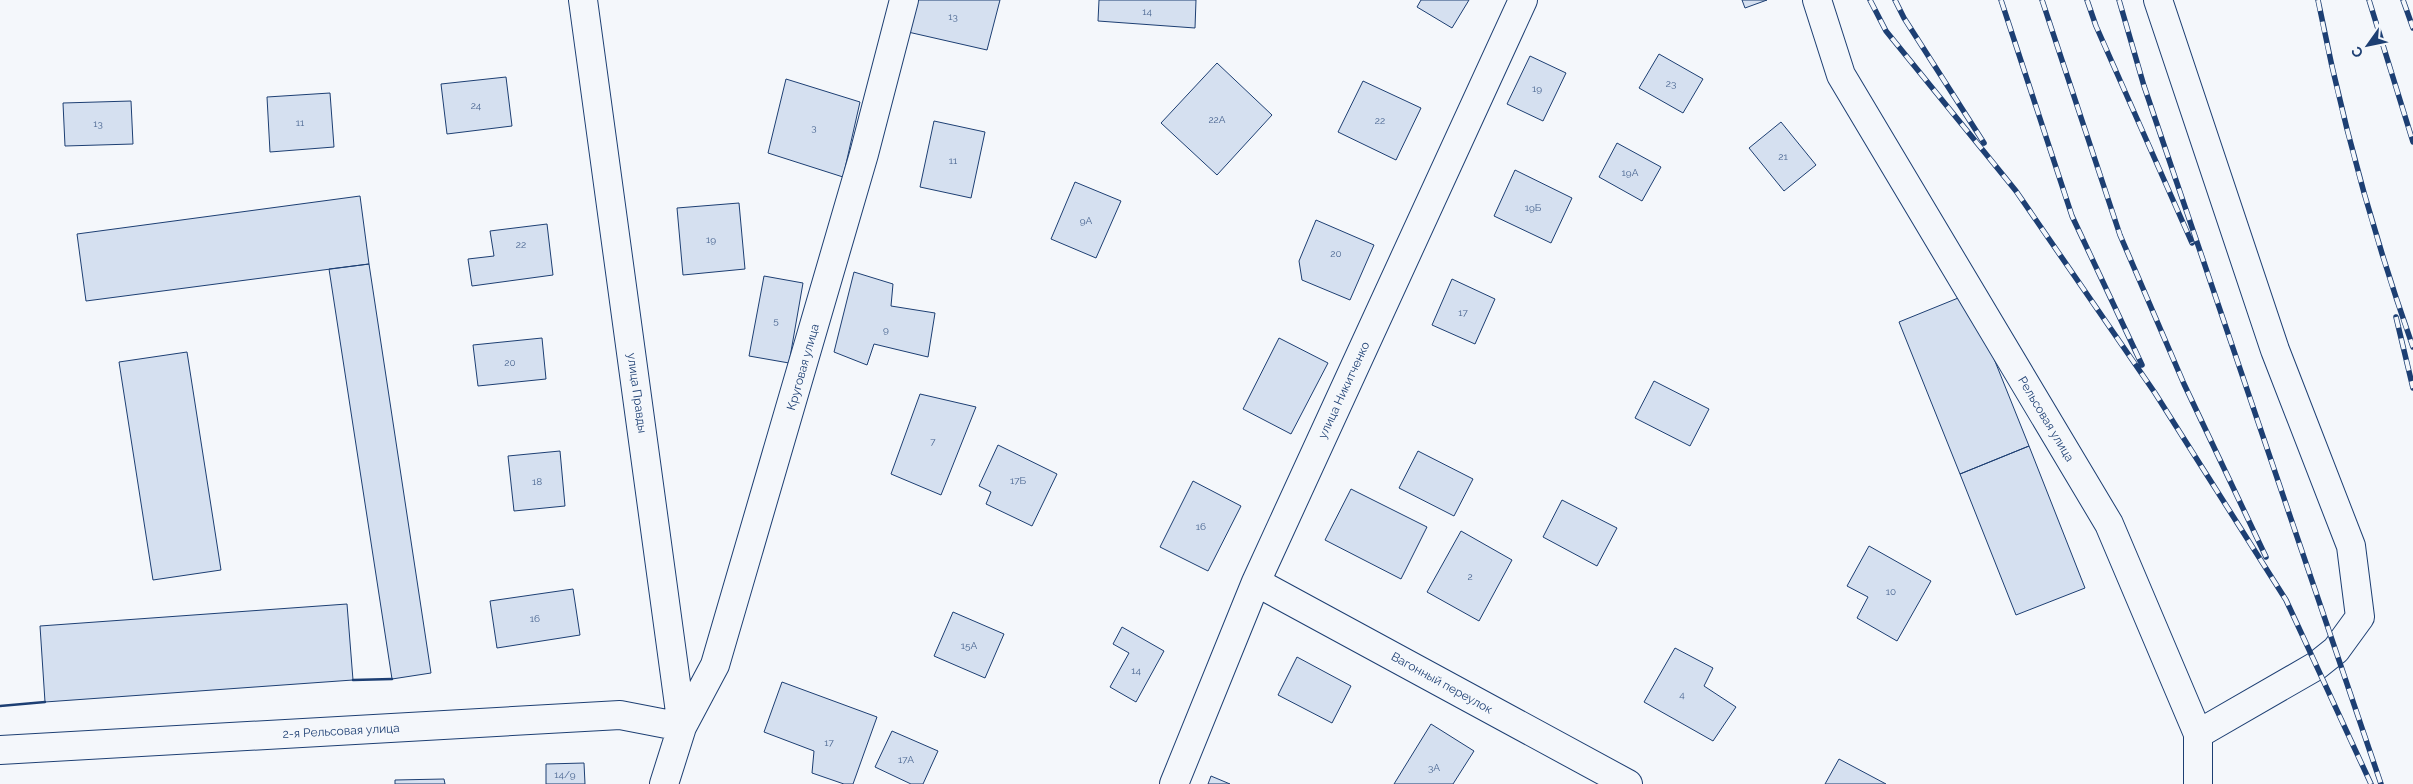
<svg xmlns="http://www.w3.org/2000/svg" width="2413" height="784" font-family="Raleway,sans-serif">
  <rect width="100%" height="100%" fill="#f4f7fb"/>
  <!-- building -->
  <path fill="#d5e0f0" stroke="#1d3f73" d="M914,0H1000L987,50L908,32Z
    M1099,0H1196L1195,28L1098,21Z
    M1421,0H1469L1452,28L1417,7Z
    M1742,0H1767L1745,8Z
    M1659,54L1703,79L1683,113L1639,88Z
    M1530,56L1566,73L1543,121L1507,104Z
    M1217,63L1272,115L1217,175L1161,123Z
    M506,77L512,126L447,134L441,84Z
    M786,79L860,102L843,177L768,153Z
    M1363,81L1421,108L1396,160L1338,132Z
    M330,93L334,147L270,152L267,97Z
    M131,101L133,144L65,146L63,103Z
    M934,121L985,132L971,198L920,187Z
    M1781,122L1816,165L1784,191L1749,148Z
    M1617,143L1661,167L1642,201L1599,177Z
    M1515,170L1572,198L1551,243L1494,216Z
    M1075,182L1121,201L1096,258L1051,239Z
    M360,196L369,264L86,301L77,234Z
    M739,203L745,269L683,275L677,208Z
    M1316,220L1374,245L1350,300L1302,280L1299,261Z
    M547,224L553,275L472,286L468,259L494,256L490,231Z
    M369,264L431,673L392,679L329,269Z
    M854,272L893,284L891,306L935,313L928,357L874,344L867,365L834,352Z
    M764,276L803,283L789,363L749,356Z
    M1452,279L1495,299L1475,344L1432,325Z
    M1968,294L2029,446L1960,474L1899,322Z
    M542,338L546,379L478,386L473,345Z
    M1279,338L1328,363L1291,434L1243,409Z
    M187,352L221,570L153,580L119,362Z
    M1654,381L1709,409L1690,446L1635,418Z
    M920,394L976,407L941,495L891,474Z
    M998,445L1057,474L1032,526L986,504L991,492L979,486Z
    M2029,446L2085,588L2016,615L1960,474Z
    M560,451L565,506L514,511L508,456Z
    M1418,451L1473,479L1454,516L1399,488Z
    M1193,481L1241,506L1208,571L1160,547Z
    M1351,489L1427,527L1401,579L1325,540Z
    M1562,500L1617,528L1597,566L1543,537Z
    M1461,531L1512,560L1479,621L1427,592Z
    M1869,546L1931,581L1897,641L1857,618L1868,597L1847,586Z
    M573,589L580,635L497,648L490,601Z
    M347,604L353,680L45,702L40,626Z
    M953,612L1004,634L985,678L934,656Z
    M1122,627L1164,651L1136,702L1110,687L1129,653L1113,644Z
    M1675,648L1713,668L1704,686L1736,707L1713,741L1644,702Z
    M1297,657L1351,686L1332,723L1278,695Z
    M782,682L877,717L853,784H844L812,773L814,751L764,732Z
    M1431,724L1474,751L1453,784H1394Z
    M892,731L938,751L923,784H911L875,767Z
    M1839,759L1886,784H1825Z
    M584,763L585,784H546V764Z
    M1211,776L1230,784H1208Z
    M444,779L445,784H395V780Z"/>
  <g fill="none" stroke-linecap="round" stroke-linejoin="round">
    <!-- minor casing -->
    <g stroke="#1d3f73" stroke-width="30">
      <path id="minor" d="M583,0L682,727L664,784
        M1817,0L1841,75L2109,524L2198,734V784
        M2158,0L2275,350L2351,546L2360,617L2336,650L2316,666L2198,734
        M1256,582L1628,784
        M0,750L620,715L682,727L715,665L864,154L904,0
        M1174,784L1256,582L1523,0"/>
    </g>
    <!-- minor -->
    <use href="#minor" stroke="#f4f7fb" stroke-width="28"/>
    <!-- rail casing -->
    <g stroke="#1d3f73" stroke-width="5.5">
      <path id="rail" d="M1870,0L1886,31L2016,191L2155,393L2286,600L2371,784
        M1895,0L1904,18L1984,143
        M2001,0L2072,216L2142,365
        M2042,0L2120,235L2184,384L2266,557
        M2087,0L2096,26L2192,243
        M2119,0L2144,86L2381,784
        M2318,0C2341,117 2373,234 2413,347
        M2369,0L2413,142
        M2403,0L2413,28
        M2396,317L2413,388"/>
    </g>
    <!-- rail -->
    <use href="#rail" stroke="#f4f7fb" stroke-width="4" stroke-dasharray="11" stroke-linecap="butt"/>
    <!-- wall -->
    <path stroke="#1d3f73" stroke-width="2.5" d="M353,680L392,679
      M0,706L45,702"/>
  </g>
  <g text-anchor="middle" stroke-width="4" stroke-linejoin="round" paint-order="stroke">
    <!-- number labels -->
    <g font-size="10" fill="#4b6792">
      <text x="1147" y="15">14</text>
      <text x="953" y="20">13</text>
      <text x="1671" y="87">23</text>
      <text x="1537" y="92">19</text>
      <text x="476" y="109">24</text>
      <text x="1217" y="123">22А</text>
      <text x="1380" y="124">22</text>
      <text x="300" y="126">11</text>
      <text x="98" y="127">13</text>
      <text x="814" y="131">3</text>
      <text x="1783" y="160">21</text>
      <text x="953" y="164">11</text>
      <text x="1630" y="176">19А</text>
      <text x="1533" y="211">19Б</text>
      <text x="1086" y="224">9А</text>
      <text x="711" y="243">19</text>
      <text x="521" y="248">22</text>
      <text x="1336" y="257">20</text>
      <text x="1463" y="316">17</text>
      <text x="776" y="324">5</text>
      <text x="886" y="333">9</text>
      <text x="510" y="366">20</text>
      <text x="933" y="445">7</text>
      <text x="1018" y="484">17Б</text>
      <text x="537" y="485">18</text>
      <text x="1201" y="530">16</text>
      <text x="1470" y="580">2</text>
      <text x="1891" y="595">10</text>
      <text x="535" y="622">16</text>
      <text x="969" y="649">15А</text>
      <text x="1136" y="674">14</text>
      <text x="1682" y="698">4</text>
      <text x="829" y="746">17</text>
      <text x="906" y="763">17А</text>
      <text x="1434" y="771">3А</text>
      <text x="565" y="778">14/9</text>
    </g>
    <!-- street labels -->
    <g font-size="12" fill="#1d3f73" stroke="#f4f7fb">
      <text transform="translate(803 367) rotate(-74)" y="4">Круговая улица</text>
      <text transform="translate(1344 390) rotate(-65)" y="4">улица Никитченко</text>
      <text transform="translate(637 393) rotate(82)" y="4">улица Правды</text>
      <text transform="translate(2046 419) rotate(59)" y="4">Рельсовая улица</text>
      <text transform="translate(1442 683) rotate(29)" y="4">Вагонный переулок</text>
      <text transform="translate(341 731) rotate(-3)" y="4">2-я Рельсовая улица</text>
    </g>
  </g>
  <!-- north arrow -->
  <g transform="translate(2368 45) rotate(237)" stroke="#f4f7fb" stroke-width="4" paint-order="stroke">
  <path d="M0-4L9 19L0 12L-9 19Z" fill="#1d3f73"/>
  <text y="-8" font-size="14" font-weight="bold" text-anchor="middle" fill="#1d3f73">С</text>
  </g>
</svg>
